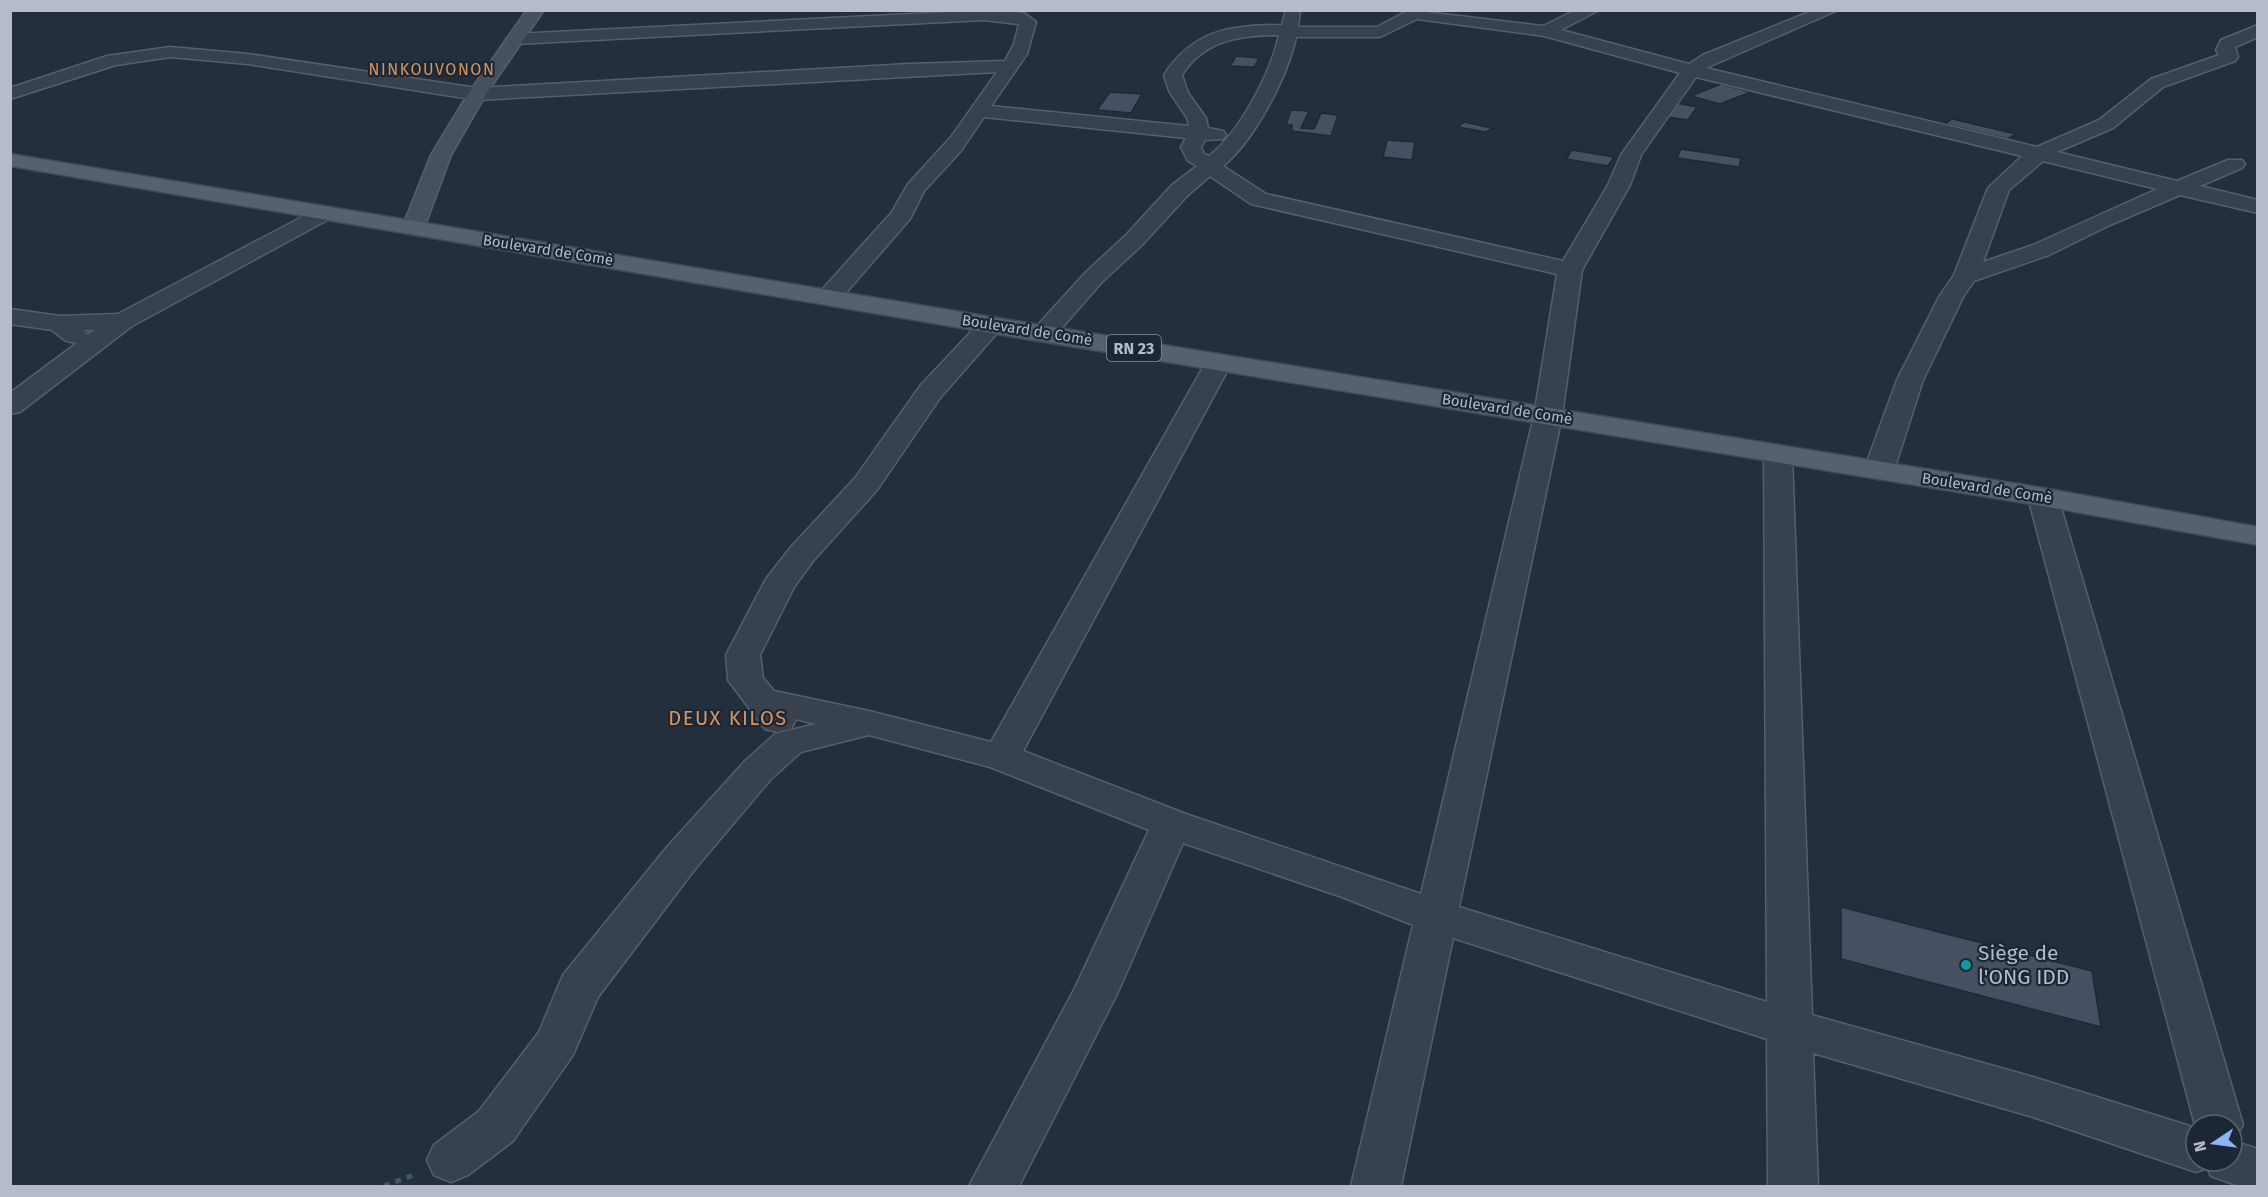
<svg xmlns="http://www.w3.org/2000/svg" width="2268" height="1197" font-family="'Fira Sans',sans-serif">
  <rect width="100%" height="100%" fill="#242f3e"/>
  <!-- building -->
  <path fill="#455162" stroke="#1f2835" stroke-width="1.5" d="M1236,56L1259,58L1254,67L1230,66Z
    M1721,84L1751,92L1720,104L1691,96Z
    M1110,92L1142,94L1131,113L1097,110Z
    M1676,103L1697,107L1688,120L1667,117Z
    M1291,110L1309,111L1301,128L1314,129L1321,113L1338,115L1331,136L1292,131V125H1286Z
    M1952,119L2016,134L2008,139L1945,124Z
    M1464,122L1492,128L1486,132L1458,127Z
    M1387,140L1415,142L1412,160L1383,157Z
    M1681,149L1741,158L1739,167L1677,158Z
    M1572,150L1614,157L1608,166L1566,159Z
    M1841,907L2092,971L2101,1027L1841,959Z"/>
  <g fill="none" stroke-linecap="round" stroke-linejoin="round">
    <!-- street casing -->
    <g stroke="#565f6c" stroke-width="3">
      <path id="street" d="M991,10L1024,13L1036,22L1027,54L991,106L1189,126L1187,118L1169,91L1164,75C1193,30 1231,25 1282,25L1286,10H1300L1298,27H1377L1409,10L1543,26L1576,10H1599L1561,30L1689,64L1703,55L1814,10H1838L1706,68L2037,147L2099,120L2151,79L2219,55L2216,50L2221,40L2258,25V37L2235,47L2238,57L2235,61L2163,87L2113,128L2057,152L2177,181L2228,160H2242L2245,164L2242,168L2200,186L2258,200V213L2180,195L2110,225L2049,255L1974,281L1963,297L1923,380L1894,470L1889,476L1879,479L1869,476L1864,470L1897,380L1939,297L1954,275L1988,188L2022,156L1696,77L1641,155L1630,185L1582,270L1562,416L1459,907L1767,1002L1764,454L1768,448L1778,445L1788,448L1792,454L1812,1015L2033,1077L2196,1128V1161H2232V1125H2195L2028,497L2032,491L2043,488L2054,491L2058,497L2243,1125L2233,1141L2258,1149V1186H2239L2211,1176L2207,1168L2196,1172L2033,1117L1813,1053L1818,1186H1768L1767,1039L1453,938L1401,1186H1351L1413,925L1342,897L1183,843L1118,992L1019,1186H969L1075,988L1149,830L990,767L869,735L801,752L771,779L695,869L598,997L573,1055L513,1141L468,1175L451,1182L434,1175L427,1160L434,1145L479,1111L539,1032L563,975L667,847L745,761L775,734L816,724L796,719L791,729L778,732L765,729L728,680L726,655L766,579L791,547L855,478L920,386L982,320L991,317L1000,320L1004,325L940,398L877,490L813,561L794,587L760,655L763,678L774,691L869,711L991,742L1206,362L1210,356L1219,354L1228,356L1232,362L1023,751L1186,814L1421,894L1534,416L1557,274L1251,204L1210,176L1188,195L1142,245L1102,282L1053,338L1044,341L1035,338L1031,333L1035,328L1086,272L1126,235L1172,185L1197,166L1188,161L1181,147L1186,138L984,117L960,152L924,191L910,219L838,302L829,304L820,302L817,297L820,292L892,212L908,184L951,137L997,72L477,100L248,64L170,57L116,65L10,99V88L107,56L170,47L248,54L477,88L910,64L1005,61L1014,44L1019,24L984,20L515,44L506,39L515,34ZM1417,19L1544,36L1680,73L1621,155L1608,185L1563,261L1266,194L1223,166C1254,141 1288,76 1296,37H1380ZM1279,35C1271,73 1239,133 1209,156L1204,154L1201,147L1205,140L1223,139L1226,135L1223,131L1208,128L1206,118L1188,93L1182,75C1204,40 1241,35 1279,35ZM2043,161L2157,189L2033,245L1983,262L2009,190Z
        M323,206L331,208L334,213L331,218L132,326L20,412L10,414V393L77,343L66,341L52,330L10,324V309L60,316L118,314ZM84,330H95L87,335Z"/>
    </g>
    <!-- secondary casing -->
    <g stroke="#565f6c" stroke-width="3">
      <path id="secondary" d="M527,10H544L486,94L451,155L424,228L421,233H405L402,228L431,155L468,94Z"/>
    </g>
    <!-- primary casing -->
    <g stroke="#414a57" stroke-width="3">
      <path id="primary" d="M10,154L991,317L2043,488L2258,527V545L2043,506L991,333L10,166Z"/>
    </g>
    <!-- path -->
    <path stroke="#44595c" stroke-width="5" stroke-dasharray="6 6" stroke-linecap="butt" d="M384,1186L414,1175"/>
    <!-- street -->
    <use href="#street" fill="#38414e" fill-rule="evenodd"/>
    <!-- secondary -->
    <use href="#secondary" fill="#465061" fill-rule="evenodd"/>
    <!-- primary -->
    <use href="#primary" fill="#56606e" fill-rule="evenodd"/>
  </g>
  <!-- markers -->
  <circle fill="#0f9aa8" stroke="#1d2633" stroke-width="2" cx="1966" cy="965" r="6"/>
  <g text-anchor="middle" stroke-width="4.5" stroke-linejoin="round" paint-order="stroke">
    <!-- far-street labels -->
    <g font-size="15" fill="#b4bcc9" stroke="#1d2633">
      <text transform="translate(548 250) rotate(9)" y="5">Boulevard de Comè</text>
      <text transform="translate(1027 330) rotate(9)" y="5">Boulevard de Comè</text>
      <text transform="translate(1507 409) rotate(9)" y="5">Boulevard de Comè</text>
      <text transform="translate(1987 488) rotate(9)" y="5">Boulevard de Comè</text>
    </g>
    <!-- far-neighbourhood labels -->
    <g font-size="16" letter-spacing="1.5" fill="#d59563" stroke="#1d2633">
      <text x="432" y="75">NINKOUVONON</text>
    </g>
    <!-- shield labels -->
    <rect fill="#1d2633" stroke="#878f9c" stroke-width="1.5" x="1107" y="335" width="54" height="26" rx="4.5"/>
    <g font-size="16" font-weight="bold" fill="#b4bcc9">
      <text x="1134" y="354">RN 23</text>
    </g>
    <!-- neighbourhood labels -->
    <g font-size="20" letter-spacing="1.5" fill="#d59563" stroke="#1d2633">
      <text x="728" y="725">DEUX KILOS</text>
    </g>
    <!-- near-poi labels -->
    <g font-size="21" fill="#b4bcc9" stroke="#1d2633" text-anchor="start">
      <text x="1978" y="960">Siège de<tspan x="1978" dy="24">l'ONG IDD</tspan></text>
    </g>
  </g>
  <!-- border -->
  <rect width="2268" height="1197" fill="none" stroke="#b4bcc9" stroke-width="24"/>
  <!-- north arrow -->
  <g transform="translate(2214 1143) rotate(257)"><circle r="28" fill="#1d2633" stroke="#59626f" stroke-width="1.5"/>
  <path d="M0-4.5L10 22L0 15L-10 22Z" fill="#8ab4f8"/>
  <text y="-9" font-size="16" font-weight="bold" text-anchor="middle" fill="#b4bcc9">N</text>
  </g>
</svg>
